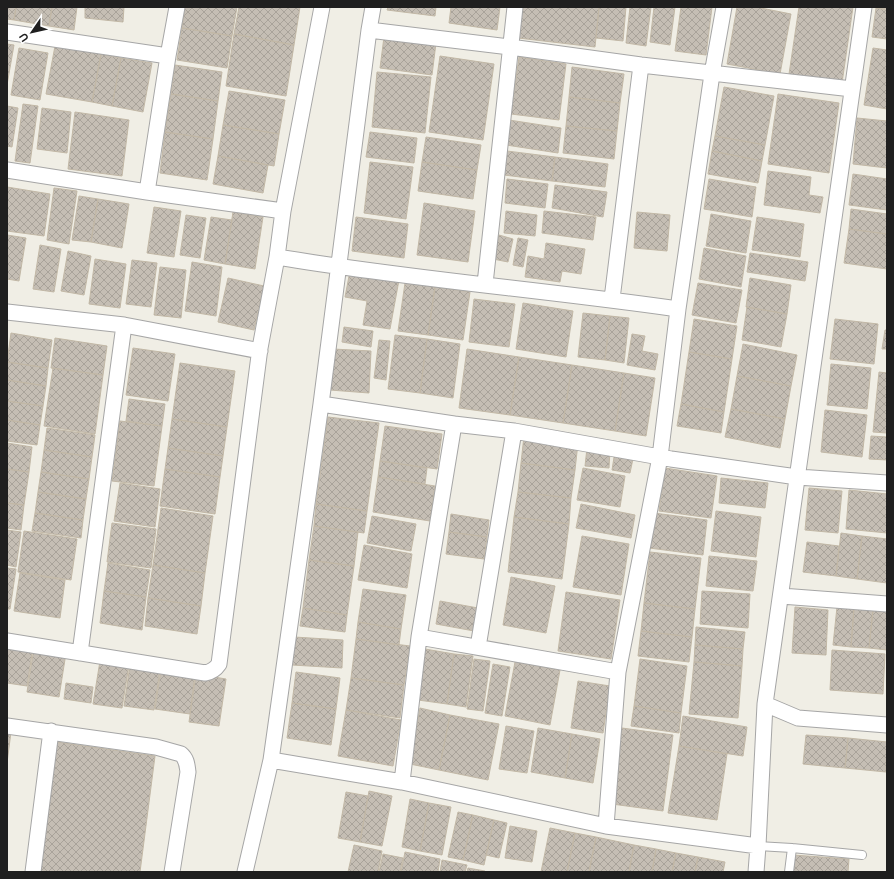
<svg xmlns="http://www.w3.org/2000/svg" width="894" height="879" font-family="Figtree,sans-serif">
  <defs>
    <pattern id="building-cross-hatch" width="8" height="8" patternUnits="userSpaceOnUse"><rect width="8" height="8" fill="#c5beb4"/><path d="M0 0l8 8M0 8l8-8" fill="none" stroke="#a9a39a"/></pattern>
  </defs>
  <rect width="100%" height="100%" fill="#f0eee5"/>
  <!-- building -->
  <path fill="url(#building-cross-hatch)" stroke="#c2b8a6" d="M7,7H16L14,20L7,19Z
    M16,7H52L49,26L14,20Z
    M52,7H77L74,30L49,26Z
    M85,7H124L123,22L85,18Z
    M185,7H237L232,36L182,28Z
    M239,7H300L294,45L234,34Z
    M388,7H436L435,16L387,10Z
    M451,7H500L497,30L449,23Z
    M521,7H599L595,47L518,38Z
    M599,7H626L623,41L596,38Z
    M630,7H651L646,46L626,43Z
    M654,7H675L670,45L650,42Z
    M681,7H712L706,55L675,51Z
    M737,7H756L791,14L780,74L727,64Z
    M799,7H853L842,83L789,74Z
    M876,7H887V9L876,8Z
    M876,8L887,10V39L872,37Z
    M182,28L232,36L227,68L177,60Z
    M234,34L294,45L286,96L226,86Z
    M384,37L436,43L432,75L380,68Z
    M7,44L14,45L7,85Z
    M55,46L101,54L92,102L46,94Z
    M19,48L48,53L40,100L11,95Z
    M873,48L887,50V109L864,105Z
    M101,54L121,58L112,106L92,102Z
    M440,56L494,64L483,140L429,132Z
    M519,57L566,64L559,120L511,114Z
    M121,58L152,63L143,112L112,106Z
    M175,65L222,72L218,101L171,94Z
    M572,67L624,74L620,103L569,97Z
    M377,72L431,77L425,133L372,127Z
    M724,87L774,96L765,145L715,136Z
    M229,91L285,100L279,134L223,125Z
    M171,94L218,101L213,139L165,132Z
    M778,94L839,103L829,173L768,164Z
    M569,97L620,103L617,131L566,126Z
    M23,104L38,106L30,163L15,161Z
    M7,106L18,108L12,147L7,146Z
    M42,108L71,112L67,153L37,149Z
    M75,112L129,120L122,176L68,169Z
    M857,118L887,121V168L853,164Z
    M509,120L561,128L558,153L506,145Z
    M223,125L279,134L274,166L218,156Z
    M566,126L617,131L614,159L563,153Z
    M165,132L213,139L207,180L160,173Z
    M370,132L417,138L414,163L366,157Z
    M715,136L765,145L762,161L712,151Z
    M426,137L481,145L477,170L422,162Z
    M507,151L555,157L552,181L504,175Z
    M712,151L762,161L758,183L708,174Z
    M218,156L268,165L263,193L213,184Z
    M555,157L608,164L605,187L552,181Z
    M370,162L413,167L406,219L364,213Z
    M422,162L477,170L473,199L418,191Z
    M768,171L811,177L809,195L823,197L820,213L764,205Z
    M853,174L887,179V210L849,205Z
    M507,179L548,184L545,208L505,203Z
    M709,179L756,187L752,217L704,209Z
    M555,185L607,192L603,217L552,208Z
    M7,187L50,194L44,236L7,231Z
    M54,188L77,191L69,244L47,240Z
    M79,196L98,199L91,242L72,240Z
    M98,199L129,204L122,248L91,242Z
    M424,203L475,211L468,262L417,255Z
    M154,207L181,211L174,257L147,253Z
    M851,209L887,214V234L849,229Z
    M506,211L537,215L535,236L504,233Z
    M544,211L596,217L593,240L542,233Z
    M233,212L263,217L255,269L225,264Z
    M637,212L670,215L667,251L634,248Z
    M711,214L751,221L746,253L706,246Z
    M186,215L206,218L200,258L180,255Z
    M211,217L232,220L225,264L204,260Z
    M356,217L408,224L404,258L352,251Z
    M757,217L804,224L800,257L752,250Z
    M849,229L887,234V269L844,263Z
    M7,235L26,238L19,281L7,279Z
    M499,235L513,239L508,262L493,259Z
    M518,238L528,240L523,267L513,265Z
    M546,243L585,249L581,274L562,271L560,282L525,277L528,256L544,259Z
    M40,245L61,249L54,292L33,289Z
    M704,248L746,256L741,287L699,279Z
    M68,251L91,256L84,295L61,291Z
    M750,253L808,262L805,281L747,272Z
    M95,259L126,264L120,308L89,304Z
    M132,260L157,263L151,307L126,304Z
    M192,262L222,267L216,316L185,311Z
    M160,267L186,270L181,318L154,315Z
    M350,271L399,280L390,329L363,325L367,301L345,297Z
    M228,278L264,286L254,330L218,322Z
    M750,278L791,285L787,314L746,307Z
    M405,283L435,287L428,335L398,331Z
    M698,283L742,290L736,323L692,315Z
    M435,287L470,292L463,340L428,335Z
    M474,299L515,304L509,347L469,342Z
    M523,303L573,311L566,357L516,349Z
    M747,307L787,314L781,347L742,340Z
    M583,313L610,316L605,360L578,357Z
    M610,316L629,318L624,363L605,360Z
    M694,319L737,326L732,359L689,352Z
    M835,319L878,324L874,364L830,359Z
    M344,327L373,331L371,347L342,342Z
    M885,330H887V349H882Z
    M11,333L52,340L48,368L7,362Z
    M632,334L645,336L642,351L658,354L655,370L627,365Z
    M395,335L427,339L420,393L388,389Z
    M55,338L107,346L103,375L51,368Z
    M427,339L460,344L453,398L420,393Z
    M379,340L390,341L386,380L374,378Z
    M743,344L797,355L791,386L737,376Z
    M133,348L175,354L168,401L126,395Z
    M333,349L371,351L369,393L330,390Z
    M467,349L519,357L510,415L459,408Z
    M689,352L732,359L724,412L681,404Z
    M519,357L572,365L563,423L510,415Z
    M7,362L48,368L46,386L7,380Z
    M180,363L235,371L227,427L172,419Z
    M831,364L871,368L867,409L827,405Z
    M572,365L624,373L615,431L563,423Z
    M53,368L103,375L95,434L44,426Z
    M879,372L887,373V433L873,432Z
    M624,373L655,378L646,436L615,431Z
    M737,376L791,386L785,419L731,409Z
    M7,380L46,386L43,406L7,401Z
    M129,399L165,404L162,426L126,421Z
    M7,401L43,406L40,425L7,420Z
    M681,404L724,412L721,433L677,426Z
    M731,409L785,419L780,448L725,437Z
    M825,410L867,415L862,457L821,452Z
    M328,417L379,423L367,511L316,504Z
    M172,419L227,427L223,456L168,448Z
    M7,420L40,425L37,445L7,441Z
    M120,421L162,426L154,486L112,481Z
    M385,426L442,434L437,469L380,461Z
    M47,428L95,435L92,457L44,450Z
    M524,436L578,443L575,470L521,463Z
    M871,436L887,437V460L869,459Z
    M7,443L32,447L29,472L7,469Z
    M168,448L223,456L220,477L165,469Z
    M587,448L610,450L609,468L585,466Z
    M44,450L92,457L89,479L41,472Z
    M615,451L634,454L630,473L612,470Z
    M380,461L427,468L425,484L378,477Z
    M521,463L575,470L571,498L518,492Z
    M583,468L625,476L620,507L577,500Z
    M665,468L717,476L711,518L659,511Z
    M7,469L29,472L24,505L7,503Z
    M165,469L220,477L215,514L160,506Z
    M41,472L89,479L86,499L38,492Z
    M378,477L435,486L430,521L373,512Z
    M721,478L768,483L765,508L719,503Z
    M120,483L160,489L155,527L114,521Z
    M809,488L842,491L838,533L805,530Z
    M849,490L887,494V533L846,529Z
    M38,492L86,499L83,520L35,513Z
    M518,492L571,498L569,524L514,517Z
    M7,503L24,505L21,530L7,528Z
    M316,504L367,511L364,533L314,526Z
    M581,504L635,515L631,538L576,528Z
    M161,508L213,516L205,573L153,565Z
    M716,511L761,517L756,557L711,551Z
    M35,513L83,520L81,538L32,531Z
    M654,513L707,520L703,555L649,548Z
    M451,514L489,520L487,537L449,532Z
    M372,516L416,524L411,551L367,543Z
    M514,517L569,524L562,579L508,572Z
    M112,523L156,529L151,568L107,562Z
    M314,526L358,532L354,566L309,560Z
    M7,530L21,532L16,567L7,565Z
    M24,531L77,539L71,580L18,572Z
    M449,532L487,537L484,559L446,554Z
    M841,533L862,536L857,579L836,576Z
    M582,536L629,544L621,595L573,587Z
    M862,536L887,539V583L857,579Z
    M807,542L839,546L836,576L803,572Z
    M364,545L412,554L407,588L358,580Z
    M650,552L701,558L695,609L644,603Z
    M709,556L757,561L753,591L706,586Z
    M309,560L354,566L347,615L303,608Z
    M108,563L150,570L146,597L104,591Z
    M153,565L205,573L201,606L148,598Z
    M7,568L16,569L10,609H7Z
    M20,573L65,580L60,618L14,611Z
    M511,577L555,586L546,633L503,625Z
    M363,589L406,595L401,629L358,622Z
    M104,591L146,597L142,630L100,623Z
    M702,591L750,594L748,628L700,624Z
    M566,592L620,600L611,659L558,651Z
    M148,598L201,606L197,634L145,626Z
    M440,601L478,608L474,631L436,624Z
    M644,603L695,609L692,637L641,631Z
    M795,607L828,610L826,655L792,653Z
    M837,607L854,608L851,647L833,645Z
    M303,608L347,615L345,632L300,626Z
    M854,608L873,610L869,648L851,647Z
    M873,610L887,612V650L869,648Z
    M358,622L401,629L399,645L356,639Z
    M696,627L745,632L743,649L695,645Z
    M641,631L692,637L689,662L638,656Z
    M294,637L343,640L342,668L292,665Z
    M356,639L410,646L404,685L351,678Z
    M7,644L33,648L27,686L7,683Z
    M695,645L743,649L742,666L694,662Z
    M34,648L66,653L59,697L27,692Z
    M425,649L454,654L447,704L418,700Z
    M832,650L885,654L883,694L830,690Z
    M454,654L473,656L466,707L447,704Z
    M474,659L490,661L483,711L467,709Z
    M640,659L687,666L681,713L634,706Z
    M100,661L129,665L122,708L93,704Z
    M515,662L560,670L550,725L505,716Z
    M694,662L742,666L738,718L689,714Z
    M493,664L510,667L502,716L485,713Z
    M130,665L160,670L154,710L124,706Z
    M161,669L195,674L190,714L155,709Z
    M296,672L340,678L336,709L292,703Z
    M196,674L226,679L219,726L189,722Z
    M351,678L404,685L400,718L346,710Z
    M578,681L610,686L603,733L571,728Z
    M66,683L93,687L91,703L64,699Z
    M292,703L336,709L331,745L287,738Z
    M634,706L681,713L679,733L631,726Z
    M420,708L450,715L439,770L410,764Z
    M346,710L401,720L393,766L338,756Z
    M450,715L499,724L488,780L439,770Z
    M683,716L747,727L743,756L679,746Z
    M506,726L534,731L527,773L499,769Z
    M538,728L572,734L565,778L531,772Z
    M622,728L673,735L663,811L612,804Z
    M7,731L11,732L7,763Z
    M572,734L600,739L593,783L565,778Z
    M806,735L848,738L845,768L803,764Z
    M848,738L887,742L886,772L845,768Z
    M57,742L155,756L140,872H39Z
    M679,746L727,754L717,820L668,813Z
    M369,791L392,796L382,846L360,842Z
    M346,792L368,796L360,842L338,838Z
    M410,799L429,803L420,851L402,847Z
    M429,803L451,807L442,855L420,851Z
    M458,812L473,815L463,860L448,857Z
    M473,815L494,820L484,865L463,860Z
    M494,820L507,823L499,858L486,855Z
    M510,826L537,831L532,862L505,858Z
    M550,828L575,833L567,872H541Z
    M575,833L596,837L589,872H567Z
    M596,837L634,845L629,872H589Z
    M354,845L382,851L378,872H348Z
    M634,845L656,849L652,872H629Z
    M656,849L676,853L672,872H652Z
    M405,852L440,859L438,872H401Z
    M676,853L698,857L695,872H672Z
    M383,854L403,858L400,872H379Z
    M793,855L849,859L848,872H792Z
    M698,857L725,862L723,872H695Z
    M442,860L467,865L465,872H440Z
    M468,868L485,871V872H467Z"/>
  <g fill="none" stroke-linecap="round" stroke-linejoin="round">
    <!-- lane casing -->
    <g stroke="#a6a6a6" stroke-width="10">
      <path id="lane" d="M758,846L792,848L862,855
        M789,872L792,848"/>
    </g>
    <!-- street casing -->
    <g stroke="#a6a6a6" stroke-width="17">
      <path id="street" d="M369,30L510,47L641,65L852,89
        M7,32L168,56
        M7,170L147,192L283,211
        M147,192L168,56L177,7
        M277,257C410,279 545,290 678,309
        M485,284L515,7
        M612,299L641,65
        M7,312L124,325L260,351
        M321,404L454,424L514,431L671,459L797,477L887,483
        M781,596L887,604
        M419,637L618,672
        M7,641L205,673C211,672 215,670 219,664L260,348L277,257L283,211L322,7
        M478,647L514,431
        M80,653L124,325
        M765,704L798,718L887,725
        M7,726L156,747L181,754C187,759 187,765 188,772L172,872
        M271,760L402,782L606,826L758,846
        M402,782L419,637L454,424
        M606,826L618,672L660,457L678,309L712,74L724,7
        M33,872L51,731
        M245,872L271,760L321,404L369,30L373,7
        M756,872L758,846L765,704L864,7"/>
    </g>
    <!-- lane -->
    <use href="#lane" stroke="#fff" stroke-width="8"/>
    <!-- street -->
    <use href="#street" stroke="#fff" stroke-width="15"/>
  </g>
  <!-- border -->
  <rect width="894" height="879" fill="none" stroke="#1f1f1f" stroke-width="16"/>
  <!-- north arrow -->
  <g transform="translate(32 32) rotate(236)" stroke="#ffffff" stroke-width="3" paint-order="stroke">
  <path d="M0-3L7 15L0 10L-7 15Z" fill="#1f1f1f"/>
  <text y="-6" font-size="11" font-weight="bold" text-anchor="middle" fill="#1f1f1f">U</text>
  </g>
</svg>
